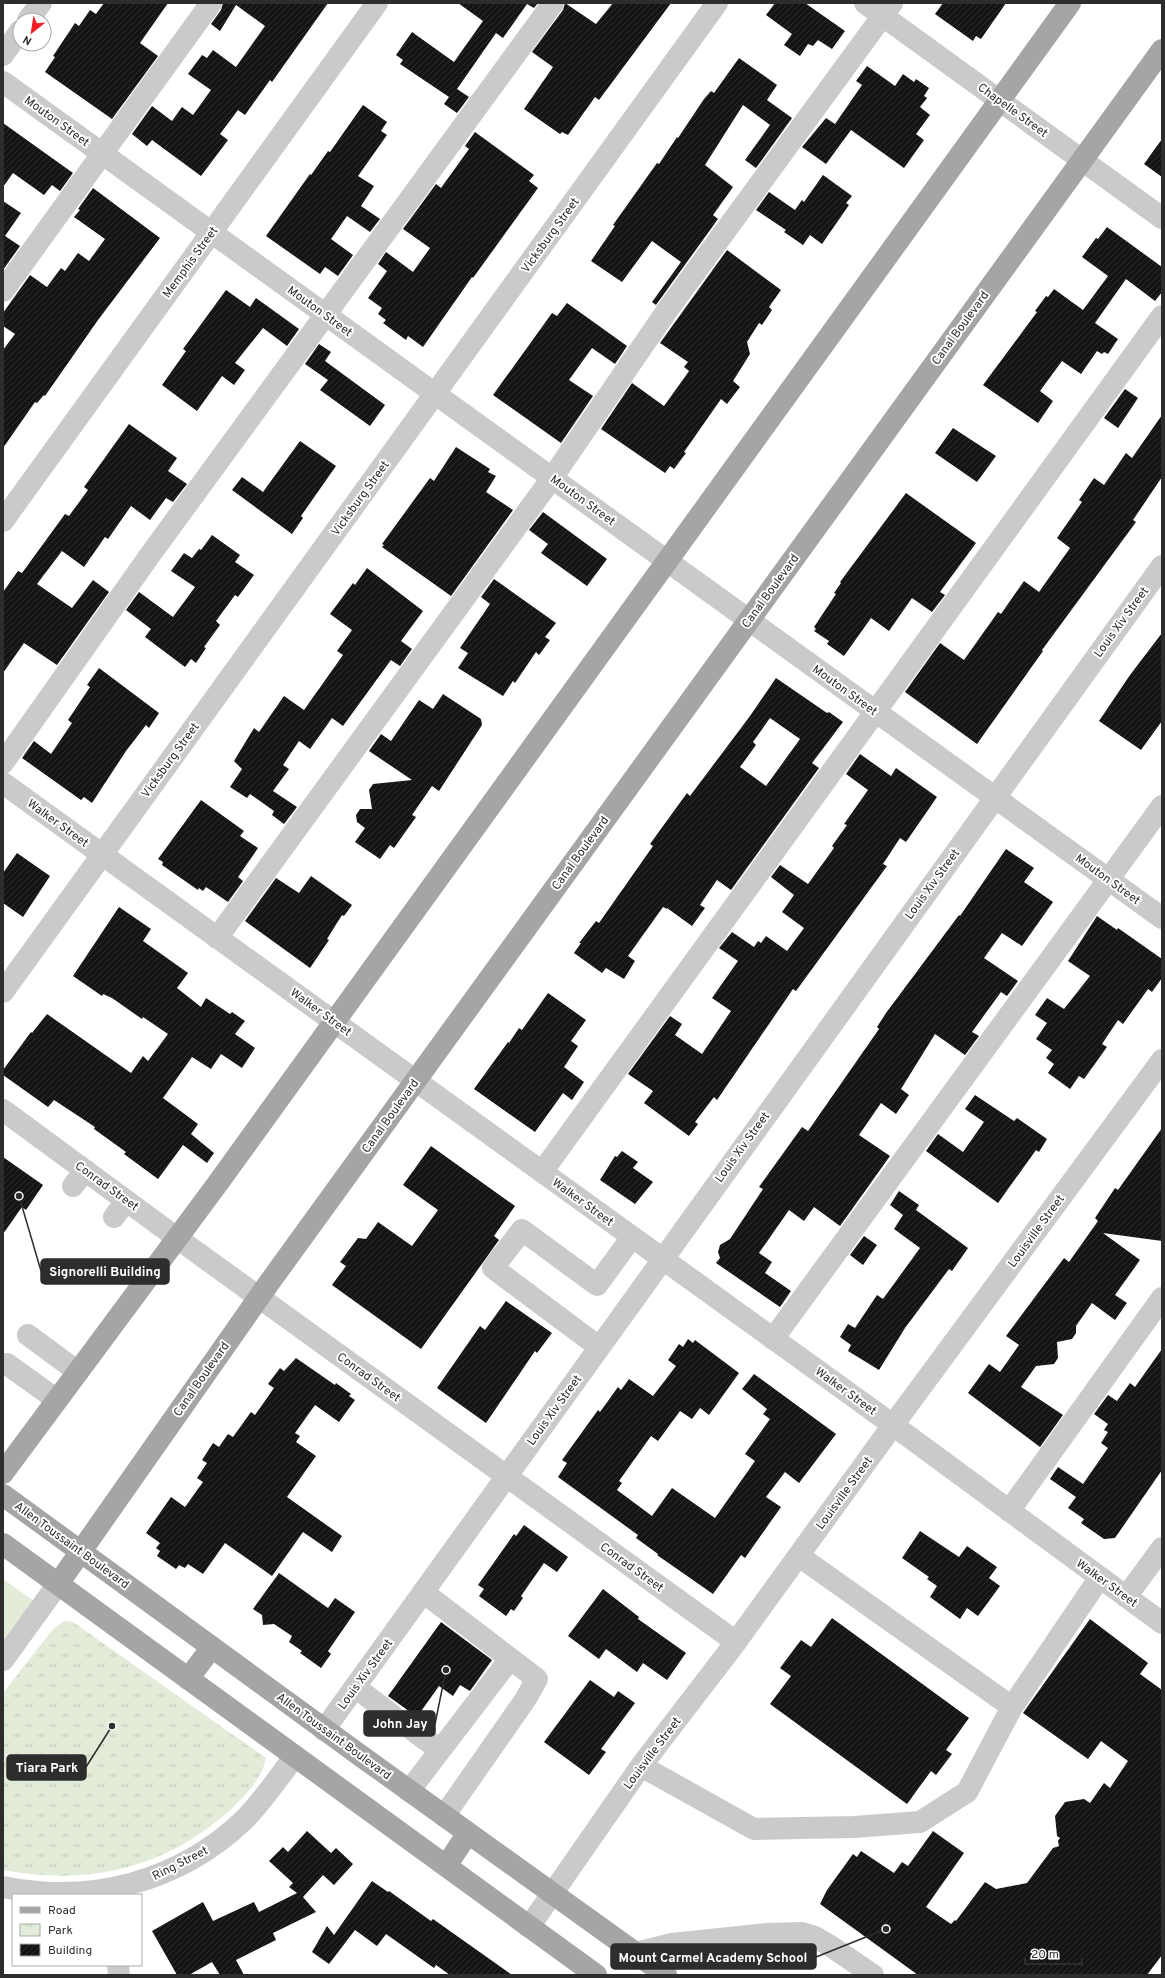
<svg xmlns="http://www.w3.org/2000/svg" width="1165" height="1978" font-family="Overpass,sans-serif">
  <defs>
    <pattern id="park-tufts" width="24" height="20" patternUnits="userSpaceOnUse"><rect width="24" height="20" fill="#e2ecd8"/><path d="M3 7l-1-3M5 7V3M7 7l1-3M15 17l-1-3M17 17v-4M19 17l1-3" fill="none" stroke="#c2cbba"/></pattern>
    <pattern id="building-hatch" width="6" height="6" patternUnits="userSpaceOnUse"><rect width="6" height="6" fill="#141414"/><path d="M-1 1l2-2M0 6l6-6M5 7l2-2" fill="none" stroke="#2e2e2e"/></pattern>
  </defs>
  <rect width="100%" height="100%" fill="#fff"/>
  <!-- grass -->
  <path fill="#e2ecd8" d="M3,1579L34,1601L3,1648Z"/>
  <!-- park -->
  <path fill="url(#park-tufts)" d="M64,1621L73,1622L266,1758C262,1779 245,1796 229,1811C164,1869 87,1886 3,1870V1693L53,1629Z"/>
  <!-- building -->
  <path fill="url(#building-hatch)" fill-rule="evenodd" d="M104,3H168L140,43L158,56L112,119L45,72L55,57L53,56L75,23L79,26L90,10L96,14Z
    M223,3H328L272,82L270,80L245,115L238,110L220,134L228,140L201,176L152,140L147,146L132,134L152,106L172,121L182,107L193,115L211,90L188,74L202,55L207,58L213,50L236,67L265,26L236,5L220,31L211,24L221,10Z
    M458,3H538L534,8L527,4L503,38L496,33L457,89L469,97L457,113L444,104L449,97L400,64L403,60L396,55L412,32L454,62L483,21Z
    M565,3L596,24L613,3H671L599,100L595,97L568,135L562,132L560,134L524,109L553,67L532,52L563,10Z
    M775,3H805L845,31L832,49L818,40L813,46L808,44L800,56L784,45L792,34L766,15Z
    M943,3H1006L981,39L976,36L973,41L935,14Z
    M739,58L777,85L767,100L792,118L756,168L745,160L770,125L743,105L705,165L733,187L713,215L718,219L656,305L652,302L681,262L652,241L622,282L591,261L615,226L613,225L657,163L659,164L677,137L678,138L704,99L711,91L714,93Z
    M867,66L895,86L903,74L914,82L916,79L929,88L924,96L927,98L920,107L930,115L916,134L924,140L904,168L851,130L826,164L802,147L826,118L835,124L862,85L856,81Z
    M363,105L387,122L381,131L387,135L358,176L374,186L361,206L380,219L370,232L347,216L331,239L353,255L338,276L325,267L320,274L266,236L310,174L311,175L328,151L330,152Z
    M3,123L73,173L60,191L52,185L44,195L13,173L3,187Z
    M475,132L534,175L529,181L538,188L473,278L472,277L423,347L408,336L406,340L383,323L386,320L378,314L382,308L368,298L387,271L378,264L386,252L413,272L430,248L403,229L436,184L441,188L469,149L465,146Z
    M1162,139V177L1144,164Z
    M823,175L852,196L846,203L849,205L822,244L810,235L803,245L784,232L786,230L756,210L769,192L795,210L802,200L804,202Z
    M93,188L160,238L98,320L45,396L44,395L37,403L35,402L3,448V350L15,334L3,326V313L30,275L47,287L61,268L65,271L78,253L89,261L105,239L74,217L80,210L78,209Z
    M3,201L21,213L5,236L20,246L3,270Z
    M1107,227L1162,267V292L1155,301L1126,279L1095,323L1118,339L1108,354L1104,352L1102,354L1097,351L1081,374L1062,361L1040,391L1053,401L1038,423L983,385L1037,312L1035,311L1046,296L1048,297L1054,289L1083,310L1108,276L1082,257L1096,238L1098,239Z
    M727,250L781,290L769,307L772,310L762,325L759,323L747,342L750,354L733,381L740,387L727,404L721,399L684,452L686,453L674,469L670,466L665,473L601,429L632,383L664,406L682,381L689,371L684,367L688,362L660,343Z
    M226,290L250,307L256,298L299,329L287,346L263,328L235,363L245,370L234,385L222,376L197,411L162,385L186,351L183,349Z
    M567,303L627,346L615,364L592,348L569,380L593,396L561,443L493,395L552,313L557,316Z
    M319,344L331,352L325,361L385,405L370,426L320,390L328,380L305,364Z
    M1125,389L1138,398L1118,428L1104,418Z
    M1162,415V477L1133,520L1136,522L1042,650L1043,651L977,744L905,692L940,643L964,660L998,612L1001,614L1024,581L1039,592L1070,548L1057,538L1082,502L1079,500L1094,478L1104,485L1126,453L1132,458Z
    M129,424L177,458L168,471L187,484L173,502L166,498L150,520L131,506L108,539L105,537L84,567L62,551L37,584L72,608L93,580L109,592L57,665L24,643L3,673V592L18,571L22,573L65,514L69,516L88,490L84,487Z
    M953,428L996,456L977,482L935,453Z
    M300,441L336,466L301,516L303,518L292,534L232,490L242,477L263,492Z
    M456,447L490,469L488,472L496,476L486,492L513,510L451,596L382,547L384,545L382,544L430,478L434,481Z
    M906,493L976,543L940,592L945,595L932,612L912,598L889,631L871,618L844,656L827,644L829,641L814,631L816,629L814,627L836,594L834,593L841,583L840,582Z
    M543,512L607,559L587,586L541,553L548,544L529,530Z
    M212,535L240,555L235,562L254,575L238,597L235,595L216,621L220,625L204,647L206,648L196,663L191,659L185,667L145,637L151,629L126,610L139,592L173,617L195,587L171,571L184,553L192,558L199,549L201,550Z
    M367,568L423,611L401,641L412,649L400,666L391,660L343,726L332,718L310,749L299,741L283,765L289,769L273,791L297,807L284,824L272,815L274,811L250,794L247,798L230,787L242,769L234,761L254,728L259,732L284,696L304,710L343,655L337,651L352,630L330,614L353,583L355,585Z
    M494,579L556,623L545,637L550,640L539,655L536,652L515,683L513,681L503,696L458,668L468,653L460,648L490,604L481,597Z
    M1162,633V721L1141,750L1099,721L1130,675Z
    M99,668L159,713L149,728L146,725L126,751L92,803L84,797L81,800L22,758L34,741L51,754L72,723L68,720L90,687L87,685Z
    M776,678L827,713L829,712L843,722L812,763L819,768L731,890L717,880L700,905L705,908L692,926L667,908V909L663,907L628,956L635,961L624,979L606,968L602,973L574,953L581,943H579L596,921L599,923L653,846L650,844L687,793L690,796L750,716ZM770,718L800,739L766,786L740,767L756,745L753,742Z
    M443,694L481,719L482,725L439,791L432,786L412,815L416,817L394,848L390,845L380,859L355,842L365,828L357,822L356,815L360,809H372L369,790L373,784L412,780L369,751L381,734L391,741L419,700L433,709Z
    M860,754L891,776L896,768L937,797L906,842L900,838L883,864L887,866L796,991L793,989L717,1100L714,1097L695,1122L698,1124L689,1136L644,1103L653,1091L628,1074L670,1016L682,1024L675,1035L702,1054L731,1011L712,998L738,961L719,948L732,932L754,947L758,941L761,943L766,936L787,951L804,928L782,912L794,895L771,877L780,865L808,884L834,848L832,846L847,825L844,824L868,790L846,774Z
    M201,800L244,831L240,836L258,848L238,877L243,881L228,902L206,887L203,891L199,888L198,890L162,865L163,862L158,859Z
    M1006,849L1034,868L1024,882L1053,902L1022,946L1002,933L984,958L1018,981L1007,996L1001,992L972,1032L979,1036L965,1055L935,1034L901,1089L909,1095L896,1114L881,1103L859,1135L890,1156L840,1226L814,1207L804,1221L789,1210L759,1253L772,1262L765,1273L791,1291L780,1307L716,1263L720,1258L718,1252L720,1245L730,1239L763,1189L759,1187L802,1127L808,1131L879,1029L877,1027L886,1013L959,915L960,916Z
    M17,853L50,876L23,917L3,903V873Z
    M311,876L352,905L344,916L342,915L327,939L329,940L310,968L245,921L276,878L299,893Z
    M119,907L151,929L143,941L188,973L177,988L201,1007L206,998L230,1014L232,1012L245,1021L235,1034L255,1048L242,1068L221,1054L211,1069L192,1057L163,1098L198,1124L191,1134L214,1153L207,1163L183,1145L158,1179L124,1154L126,1152L94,1129L95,1127L54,1100L48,1107L3,1075V1070L31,1032L32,1033L47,1014L131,1073L143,1056L148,1061L168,1034L143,1017L142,1019L112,998L103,994L102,996L73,976Z
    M1097,916L1117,930L1118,928L1162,959V978L1152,992L1148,989L1123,1024L1118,1020L1102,1044L1107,1047L1084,1079L1079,1076L1070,1089L1048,1073L1054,1064L1046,1058L1052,1050L1036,1039L1047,1023L1035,1015L1047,998L1064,1009L1090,976L1068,961Z
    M548,993L586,1020L571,1041L578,1046L564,1067L584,1082L572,1100L563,1093L535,1132L474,1089L508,1042L509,1043L519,1028L522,1030Z
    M975,1095L1014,1121L1017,1118L1047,1139L1039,1152L1036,1150L998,1203L926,1151L938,1134L963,1152L984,1122L965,1109Z
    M1162,1128V1241L1103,1233L1140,1260L1115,1295L1127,1303L1115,1320L1092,1303L1076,1326V1333L1072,1339L1057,1342L1058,1358L1054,1364L1036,1366L1021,1387L1063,1415L1040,1447L968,1393L989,1364L1000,1372L1019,1345L1006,1336L1064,1258L1069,1262L1098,1221L1095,1218L1115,1188L1118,1190Z
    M431,1146L515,1206L494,1236L499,1240L421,1349L332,1285L346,1266L340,1262L358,1238L366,1239L378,1222L412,1246L438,1210L403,1185Z
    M622,1151L638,1162L633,1168L653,1182L635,1204L600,1180L615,1156L617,1157Z
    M3,1157L43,1185L26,1210L22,1207L3,1234Z
    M899,1191L919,1205L916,1210L968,1248L952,1271L949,1269L905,1328L879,1370L848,1351L851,1345L840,1337L848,1324L855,1328L877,1295L883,1299L920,1248L894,1229L903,1215L890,1205Z
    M864,1236L877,1245L863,1265L850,1255Z
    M506,1301L552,1333L537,1353L535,1351L486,1423L437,1388L480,1326L485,1330Z
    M688,1339L693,1343L695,1340L739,1373L709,1415L700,1408L692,1419L680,1411L658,1441L651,1436L619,1481L622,1483L617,1490L652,1516L672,1488L715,1518L755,1461L745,1454L770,1419L763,1414L767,1409L742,1389L754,1374L836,1434L799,1483L785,1472L766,1497L781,1507L745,1558L741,1555L713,1594L657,1555L658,1554L636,1538L638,1535L558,1477L567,1463L562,1460L598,1410L600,1412L618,1387L621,1390L629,1379L653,1396L676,1366L668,1360L679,1344L683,1347Z
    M1162,1349V1470L1115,1538L1104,1539L1081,1523L1084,1519L1068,1508L1076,1497L1050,1479L1058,1467L1083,1484L1108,1448L1101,1443L1108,1432L1104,1430L1108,1424L1094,1414L1108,1395L1117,1401L1130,1383L1135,1387Z
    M296,1358L335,1385L336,1383L351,1394L349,1396L355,1400L339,1422L315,1405L295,1433L300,1436L296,1442L316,1456L287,1497L342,1536L332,1552L303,1532L272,1576L225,1543L203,1574L188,1564L185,1568L179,1565L176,1569L157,1556L160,1551L156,1548L160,1543L146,1533L171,1497L185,1507L203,1482L197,1478L207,1463L202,1460L213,1443L219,1447L228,1434L233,1437L251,1412L255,1415L274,1388L268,1384L280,1368L284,1371Z
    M524,1525L568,1557L557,1572L544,1563L521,1596L523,1598L514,1611L511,1609L506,1616L479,1596L484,1589L478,1585L514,1534L516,1536Z
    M920,1531L959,1557L967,1546L997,1567L989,1578L1000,1586L978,1616L967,1608L960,1619L930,1597L937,1586L927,1579L929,1577L902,1558Z
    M279,1573L328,1608L335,1598L355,1612L328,1651L331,1654L321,1668L300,1653L302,1651L289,1642L292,1636L274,1624L263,1625L262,1615L253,1609Z
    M603,1589L639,1617L638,1619L686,1653L667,1680L643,1663L637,1672L606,1649L599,1659L568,1636Z
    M832,1618L969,1718L946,1750L952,1754L936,1775L931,1771L907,1804L770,1704L791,1676L780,1668L801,1640L811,1647Z
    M1090,1619L1148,1663L1140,1674L1162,1690V1955L1147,1975H918L820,1904L827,1890L853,1854L857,1857L861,1851L894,1873L902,1862L908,1866L933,1831L964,1853L926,1907L951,1924L955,1920L956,1921L985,1882L996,1889L1027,1883L1053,1848L1059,1846L1058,1841L1060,1838L1057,1836L1055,1816L1065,1802L1084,1799L1090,1803L1104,1783L1110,1788L1128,1761L1101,1741L1088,1759L1023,1713Z
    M441,1622L492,1660L470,1691L460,1685L453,1696L439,1686L417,1717L388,1696Z
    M590,1680L614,1697L618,1691L635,1703L601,1749L606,1752L589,1775L544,1742Z
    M307,1831L331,1853L336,1848L353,1864L334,1885L323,1875L303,1897L316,1912L273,1933L276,1940L236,1960L244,1975H220L212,1962L189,1975H177L152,1931L203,1902L213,1921L254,1902L259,1912L297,1893L289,1887L293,1883L269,1861L283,1847L288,1852Z
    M372,1881L388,1892L389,1891L431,1921L433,1919L512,1975H450L436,1965L434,1968L386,1934L377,1946L355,1930L329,1964L312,1952L327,1926L334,1935Z"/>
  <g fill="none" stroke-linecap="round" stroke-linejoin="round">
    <!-- minor -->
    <path stroke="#cacaca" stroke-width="22" d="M865,3L1162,218
      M28,20L41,3
      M3,55L20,31
      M3,82L1162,918
      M3,291L211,3
      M3,521L377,3
      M3,763L150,555L553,3
      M3,783L893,1425L1162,1623
      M217,938L552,478L666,312L892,3
      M3,992L717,3
      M3,1110L177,1238L736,1642
      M542,1172L1162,316
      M73,1186L85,1170
      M114,1217L126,1201
      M28,1335L78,1372
      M773,1339L1162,806
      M599,1347L493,1268L522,1230L597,1285L632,1237
      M7,1364L57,1400
      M1009,1511L1162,1298
      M799,1556L1012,1707
      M423,1592L537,1679L525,1700L444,1816
      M1126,1597L1162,1548
      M3,1660L58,1584
      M355,1687L392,1715
      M399,1720L440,1750
      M324,1730L1162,566
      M641,1766L754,1829L854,1827L920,1822L967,1792L1012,1707L1100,1577
      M409,1791L510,1659
      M3,1887C90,1905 179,1882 244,1820C263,1801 278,1778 295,1756
      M529,1927L641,1766L736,1642L893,1425L1162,1060
      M636,1953L672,1944L767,1934L802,1933L815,1937L832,1947L873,1975
      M118,1965L119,1975"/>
    <!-- major -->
    <path stroke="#a5a5a5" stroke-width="22" d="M3,1473L218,1183L1070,3
      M3,1495L361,1756L666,1975
      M3,1544L596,1975
      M58,1584L269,1283L1162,50
      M188,1679L212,1647
      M446,1866L468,1833"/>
  </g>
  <g text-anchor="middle" stroke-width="4" stroke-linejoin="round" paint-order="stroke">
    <!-- street labels -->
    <g font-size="12" fill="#2d2d2d" stroke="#fff">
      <text transform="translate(1013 110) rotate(36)" y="4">Chapelle Street</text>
      <text transform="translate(57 121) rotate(36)" y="4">Mouton Street</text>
      <text transform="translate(550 235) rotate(-54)" y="4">Vicksburg Street</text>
      <text transform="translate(190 262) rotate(-54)" y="4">Memphis Street</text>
      <text transform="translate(320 311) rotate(36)" y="4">Mouton Street</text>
      <text transform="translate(960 328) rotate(-54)" y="4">Canal Boulevard</text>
      <text transform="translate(360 498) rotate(-54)" y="4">Vicksburg Street</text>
      <text transform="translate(583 500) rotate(36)" y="4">Mouton Street</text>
      <text transform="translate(770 591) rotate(-54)" y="4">Canal Boulevard</text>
      <text transform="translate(1121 622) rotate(-54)" y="4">Louis Xiv Street</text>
      <text transform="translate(845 690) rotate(36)" y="4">Mouton Street</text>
      <text transform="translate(170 760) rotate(-54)" y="4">Vicksburg Street</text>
      <text transform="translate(58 823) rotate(36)" y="4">Walker Street</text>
      <text transform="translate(580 853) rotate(-54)" y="4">Canal Boulevard</text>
      <text transform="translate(1108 879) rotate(36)" y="4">Mouton Street</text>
      <text transform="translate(932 884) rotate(-54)" y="4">Louis Xiv Street</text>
      <text transform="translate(321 1012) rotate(36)" y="4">Walker Street</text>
      <text transform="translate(390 1116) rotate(-54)" y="4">Canal Boulevard</text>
      <text transform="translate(742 1147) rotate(-54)" y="4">Louis Xiv Street</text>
      <text transform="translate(107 1186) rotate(36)" y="4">Conrad Street</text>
      <text transform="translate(583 1202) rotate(36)" y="4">Walker Street</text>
      <text transform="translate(1036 1231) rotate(-54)" y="4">Louisville Street</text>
      <text transform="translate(369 1377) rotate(36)" y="4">Conrad Street</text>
      <text transform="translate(201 1379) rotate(-55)" y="4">Canal Boulevard</text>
      <text transform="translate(846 1391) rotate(36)" y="4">Walker Street</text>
      <text transform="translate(554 1410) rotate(-54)" y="4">Louis Xiv Street</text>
      <text transform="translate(844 1493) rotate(-54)" y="4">Louisville Street</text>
      <text transform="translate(72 1545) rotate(36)" y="4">Allen Toussaint Boulevard</text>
      <text transform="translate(632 1567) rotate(36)" y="4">Conrad Street</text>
      <text transform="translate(1107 1583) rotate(36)" y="4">Walker Street</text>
      <text transform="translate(365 1674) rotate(-54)" y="4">Louis Xiv Street</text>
      <text transform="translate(334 1736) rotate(36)" y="4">Allen Toussaint Boulevard</text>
      <text transform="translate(652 1753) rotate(-53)" y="4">Louisville Street</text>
      <text transform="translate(180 1863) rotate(-27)" y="4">Ring Street</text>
    </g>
  </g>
  <!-- callouts -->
  <path fill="none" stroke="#2d2d2d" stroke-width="1.5" d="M19 1196L41 1271M446 1670L435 1724M112 1726L86 1767M886 1929L816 1957"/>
  <g fill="#2d2d2d" stroke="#fff" stroke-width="1.5">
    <circle cx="19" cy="1196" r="4"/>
    <circle cx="446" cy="1670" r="4"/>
    <circle cx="112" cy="1726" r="4"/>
    <circle cx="886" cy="1929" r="4"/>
  </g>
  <g fill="#2d2d2d" stroke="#2d2d2d" stroke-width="1.5">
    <rect x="41" y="1259" width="128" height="25" rx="4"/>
    <rect x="364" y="1711" width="71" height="25" rx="4"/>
    <rect x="7" y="1755" width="79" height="25" rx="4"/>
    <rect x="611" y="1944" width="205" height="25" rx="4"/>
  </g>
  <g font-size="13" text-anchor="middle" font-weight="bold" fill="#fff">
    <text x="105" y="1276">Signorelli Building</text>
    <text x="400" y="1728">John Jay</text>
    <text x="47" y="1772">Tiara Park</text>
    <text x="713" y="1962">Mount Carmel Academy School</text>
  </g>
  <!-- border -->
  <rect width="1165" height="1978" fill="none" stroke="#2d2d2d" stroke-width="8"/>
  <!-- legend -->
  <rect x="12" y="1894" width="130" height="72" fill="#ffffff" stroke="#ababab"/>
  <rect x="20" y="1907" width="20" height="6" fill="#a5a5a5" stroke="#ababab"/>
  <text x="48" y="1914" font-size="12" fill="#2d2d2d">Road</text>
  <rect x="20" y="1924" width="20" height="12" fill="url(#park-tufts)" stroke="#ababab"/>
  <text x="48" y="1934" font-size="12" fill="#2d2d2d">Park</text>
  <rect x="20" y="1944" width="20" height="12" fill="url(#building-hatch)" stroke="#ababab"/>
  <text x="48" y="1954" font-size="12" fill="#2d2d2d">Building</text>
  <!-- north arrow -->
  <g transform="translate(32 32) rotate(210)"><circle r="19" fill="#ffffff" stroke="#ababab"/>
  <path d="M0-3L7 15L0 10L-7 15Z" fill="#f51d25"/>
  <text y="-6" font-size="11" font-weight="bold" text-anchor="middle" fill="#2d2d2d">N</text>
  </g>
  <!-- scale -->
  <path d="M1025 1958v6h57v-6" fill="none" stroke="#2d2d2d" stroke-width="2"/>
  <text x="1031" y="1958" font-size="12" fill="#2d2d2d" stroke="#ffffff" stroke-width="3" paint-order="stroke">20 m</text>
</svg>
